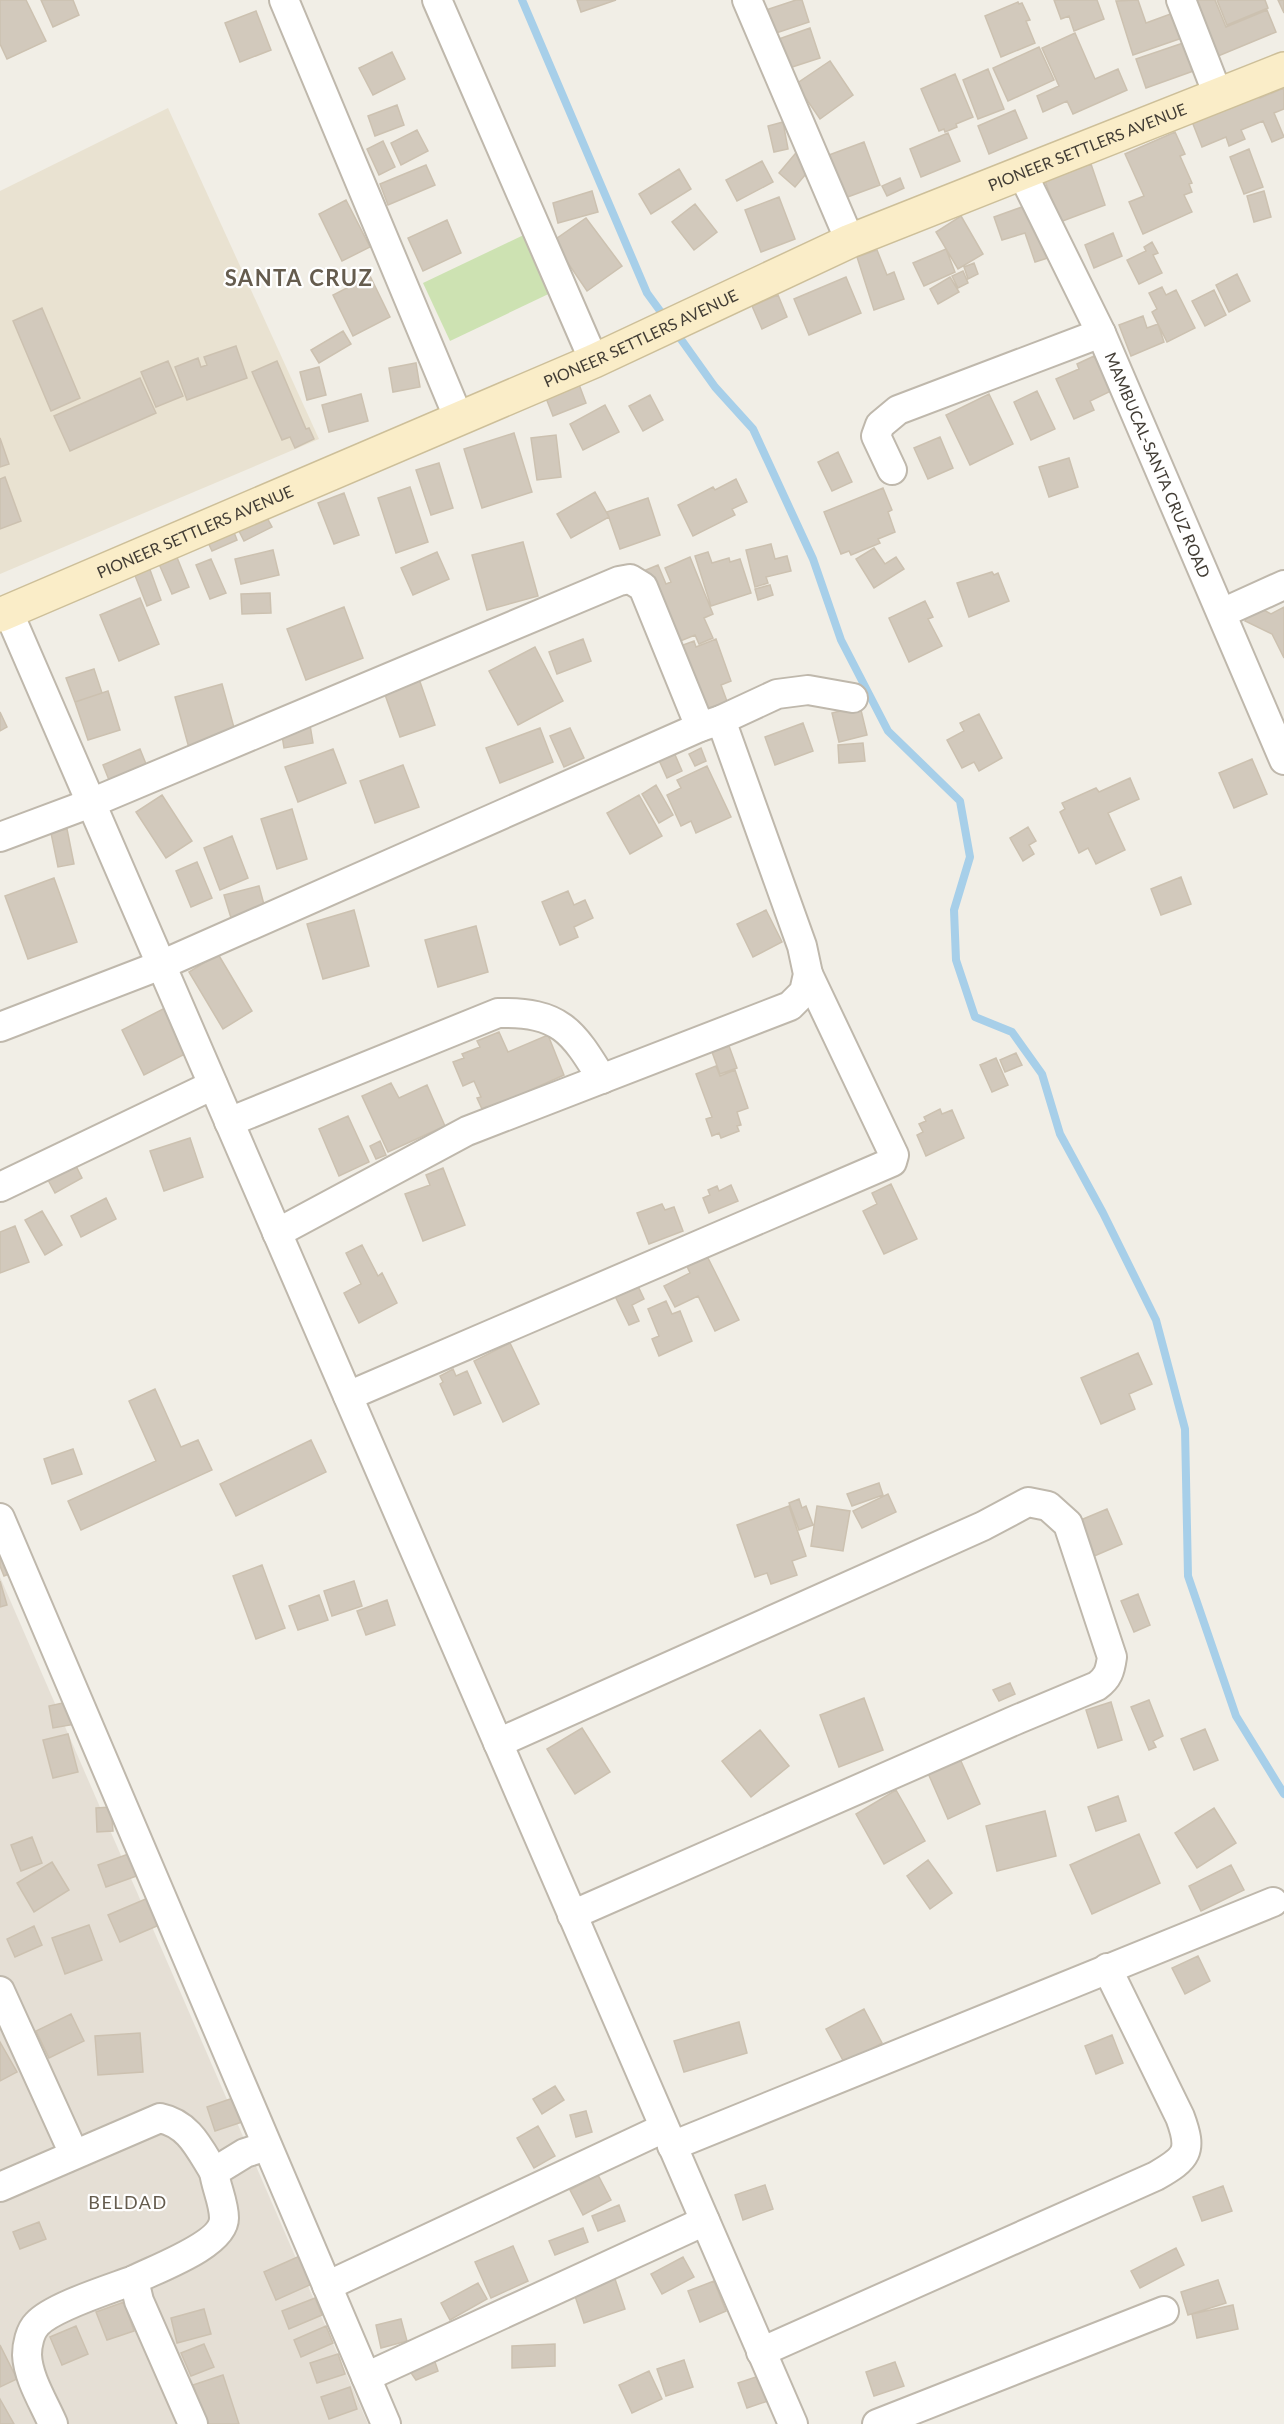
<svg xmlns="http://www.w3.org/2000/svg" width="1284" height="2424" font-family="Lato,sans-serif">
  <rect width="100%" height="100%" fill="#f1eee6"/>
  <!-- residential -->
  <path fill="#e5dfd5" d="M0,1577L368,2424H0Z"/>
  <!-- education -->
  <path fill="#e9e2d1" d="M168,108L319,439L0,574V191Z"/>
  <!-- green -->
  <path fill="#cde2b2" d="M532,231L559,289L450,341L423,283Z"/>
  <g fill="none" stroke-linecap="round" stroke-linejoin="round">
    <!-- stream -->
    <path stroke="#a7cfe9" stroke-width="8" d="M522,0L647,293L666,319
      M675,331L715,387L753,429L813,559L841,640L888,731L960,801L970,857L954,910L956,960L975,1017L1012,1032L1042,1074L1060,1134L1103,1213L1156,1320L1185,1429L1188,1576L1236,1716L1284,1794"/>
  </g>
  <!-- building -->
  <path fill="#d2c9bc" stroke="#ccc1b0" stroke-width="1.5" d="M0,0H26L46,41L7,59L0,44Z
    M41,0H73L79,15L53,27Z
    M577,0H616L581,12Z
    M796,0H802L809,22L773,34L766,10Z
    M1054,0H1097L1104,19L1074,31L1069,16L1061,19Z
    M1138,0L1146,23L1176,12L1185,37L1133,55L1116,1Z
    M1195,0H1215L1226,27L1267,10L1276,32L1211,59Z
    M1217,0H1265L1268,8L1227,25Z
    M1278,0H1284V13Z
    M1018,2L1019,4L1022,3L1030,20L1026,21L1035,43L1001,57L985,16Z
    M256,11L271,50L240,62L225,23Z
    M810,28L820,58L786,69L776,40Z
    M1075,33L1095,79L1118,69L1127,90L1073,114L1067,101L1043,112L1037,96L1059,86L1042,48Z
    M1189,41L1199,69L1146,88L1136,59Z
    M1039,47L1054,80L1008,101L993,68Z
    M392,52L405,79L373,95L359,68Z
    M830,61L853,95L820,119L796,84Z
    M988,69L1004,109L978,119L963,80Z
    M955,74L973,117L956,124L957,127L945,132L944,129L939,131L921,89Z
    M1284,88V109L1274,113L1284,137L1272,142L1263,121L1241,130L1245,139L1229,146L1226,137L1202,147L1191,119L1258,91L1260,98Z
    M397,105L404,125L375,136L368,116Z
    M1015,110L1027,138L989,154L978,126Z
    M783,122L788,149L774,152L768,126Z
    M417,130L428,151L401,165L391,143Z
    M1175,132L1185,154L1180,156L1192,183L1189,184L1192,192L1184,195L1192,212L1143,234L1129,202L1144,196L1125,154Z
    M948,133L960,161L921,177L910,149Z
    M383,141L395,167L379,175L367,149Z
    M864,142L880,185L845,198L829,155Z
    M800,148L816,162L795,187L779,173Z
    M1249,149L1263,187L1244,194L1230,157Z
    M762,161L773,182L737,201L726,180Z
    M1091,164L1105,205L1060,222L1045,181Z
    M426,165L435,185L388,205L380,184Z
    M679,169L691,189L651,214L639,194Z
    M900,178L904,188L887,196L882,186Z
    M592,191L598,212L558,223L553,203Z
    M1264,191L1271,217L1254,222L1247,196Z
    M779,197L795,239L761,252L745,210Z
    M346,200L370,247L342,261L319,214Z
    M1033,203L1051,257L1035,262L1025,233L1002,240L994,217Z
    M695,204L717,232L694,250L672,222Z
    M961,216L983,254L958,269L936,232Z
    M586,218L622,266L587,291L553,241Z
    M447,220L461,253L423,271L408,238Z
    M1113,233L1122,256L1094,268L1085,245Z
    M1152,242L1158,253L1153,255L1162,273L1139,284L1127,260L1146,251L1144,247Z
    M946,249L955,272L924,286L913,263Z
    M877,250L887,275L894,272L904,299L874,310L857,257Z
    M974,263L978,274L968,279L964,267Z
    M963,271L968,283L958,288L952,276Z
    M1237,274L1250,301L1229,312L1216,285Z
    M370,276L390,317L353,336L333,295Z
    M846,277L861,313L809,335L794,299Z
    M950,277L959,292L938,304L930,289Z
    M1162,287L1166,295L1176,290L1195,328L1167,342L1152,312L1157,309L1149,293Z
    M1214,290L1226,315L1205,326L1192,301Z
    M778,295L787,317L762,329L752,306Z
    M42,308L80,398L51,411L13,321Z
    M1143,316L1147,328L1158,324L1164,342L1131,356L1119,325Z
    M343,331L351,344L319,363L311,350Z
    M236,346L247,378L187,400L175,367L198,358L201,367L207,365L204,357Z
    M1094,356L1111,391L1090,401L1094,410L1074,419L1056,379L1079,369L1077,364Z
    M168,361L183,396L156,407L141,372Z
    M277,361L306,429L309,428L314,439L295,448L290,437L282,440L252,372Z
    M416,363L420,387L393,392L389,368Z
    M319,367L326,395L307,400L300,372Z
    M140,378L156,413L70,451L54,416Z
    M577,379L586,403L553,416L544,393Z
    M1037,391L1055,429L1031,440L1014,402Z
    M361,394L368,421L329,432L322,405Z
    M989,394L1013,444L970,465L946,415Z
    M650,395L663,420L643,431L629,406Z
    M605,405L619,432L583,450L570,424Z
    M514,433L532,492L482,508L464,449Z
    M556,435L561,477L537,480L531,438Z
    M940,437L953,468L928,479L914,448Z
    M0,438L9,464L0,467Z
    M838,452L852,482L832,491L818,462Z
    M1069,458L1078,487L1049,497L1039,467Z
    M439,463L453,508L431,515L416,470Z
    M5,477L21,521L0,529V479Z
    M736,479L747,502L732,509L735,515L693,536L678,505L713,487L715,490Z
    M410,487L428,542L396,553L378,498Z
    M883,488L892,510L888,512L895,532L878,539L880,543L851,555L849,551L841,554L824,512Z
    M595,492L609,517L571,538L557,514Z
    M344,493L359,535L334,544L318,503Z
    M648,498L660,535L620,549L607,512Z
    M265,514L272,527L244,541L237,527Z
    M232,527L237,540L212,551L206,538Z
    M523,542L538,596L487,610L472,555Z
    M771,544L775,559L787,556L791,571L766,577L768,583L755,587L746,550Z
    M874,548L885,564L896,557L904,569L874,588L856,559Z
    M174,550L189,587L172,594L156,557Z
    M273,550L279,575L241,584L235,559Z
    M437,552L449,579L413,595L401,568Z
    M708,552L712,563L729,558L730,562L740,559L751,593L711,606L695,556Z
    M690,557L713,614L704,618L713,638L699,644L695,635L673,644L646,570L658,565L666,584L671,582L665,568Z
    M211,559L226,593L210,599L196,565Z
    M149,567L161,600L147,606L134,573Z
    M992,572L994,575L998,573L1009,601L969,617L957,583Z
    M770,585L773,595L758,600L755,589Z
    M270,593L271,613L242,614L241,594Z
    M140,598L159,644L119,661L100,615Z
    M925,601L933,617L928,619L942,646L909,662L889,618Z
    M1254,605L1271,614L1284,607V658L1272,634L1245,621Z
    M344,607L363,658L306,680L287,629Z
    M583,639L591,661L557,674L549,652Z
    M716,639L731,681L721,685L728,704L699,715L675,648L694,641L696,647Z
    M535,647L563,701L518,725L489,671Z
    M94,669L102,693L75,702L66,678Z
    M418,676L435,725L400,737L383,689Z
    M222,684L236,735L189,748L175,697Z
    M108,691L120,730L88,740L75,702Z
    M860,706L867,735L839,742L832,713Z
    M0,712L7,727L0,731Z
    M979,714L1002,758L979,771L974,762L962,768L947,740L964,731L960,723Z
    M803,723L813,751L775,765L765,737Z
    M310,725L313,743L284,748L281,729Z
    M540,728L553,762L500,783L486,748Z
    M570,728L584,758L564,767L550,736Z
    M863,743L865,761L839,763L838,745Z
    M701,748L706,761L695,766L689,754Z
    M140,749L148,769L111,785L103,765Z
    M333,749L346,783L298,802L285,767Z
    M673,750L682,771L667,778L658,758Z
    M1252,759L1267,794L1234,808L1219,773Z
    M403,765L419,807L375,823L360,781Z
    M707,766L731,817L696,833L691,821L681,826L667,795L681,788L677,780Z
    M1130,778L1139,799L1108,813L1125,850L1096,864L1088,848L1079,853L1060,812L1065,809L1062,803L1096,788L1099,792Z
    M656,785L673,815L659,823L642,794Z
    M162,795L192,841L166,858L136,812Z
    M639,795L662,836L630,854L607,813Z
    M292,809L307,859L277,869L261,819Z
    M1028,827L1036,841L1029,845L1034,854L1023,861L1010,838Z
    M67,829L74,864L58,867L51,833Z
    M232,836L248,878L220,890L204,848Z
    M197,862L212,898L191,907L176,871Z
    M1181,877L1191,904L1161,915L1151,889Z
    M54,878L77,942L28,959L5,896Z
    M259,886L266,912L232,921L224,895Z
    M568,891L574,905L585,900L593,918L574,927L578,937L560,945L542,902Z
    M354,910L369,966L323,979L307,924Z
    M766,910L782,942L753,957L737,924Z
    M476,926L488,972L438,987L425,940Z
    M218,954L252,1011L223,1029L189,972Z
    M165,1008L187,1053L144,1075L122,1030Z
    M499,1032L508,1052L548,1035L564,1075L486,1110V1107L482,1109L477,1098L481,1097L474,1081L463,1086L453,1062L464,1058L462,1054L480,1047L477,1041Z
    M729,1046L737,1068L720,1074L712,1052Z
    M1016,1053L1022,1065L1005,1072L1000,1060Z
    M996,1058L1008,1085L992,1092L980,1065Z
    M716,1066L720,1076L735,1070L748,1108L737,1112L741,1125L737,1126L739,1131L721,1138L719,1133L712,1136L706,1119L712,1117L696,1074Z
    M391,1083L399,1098L427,1085L445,1126L388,1152L362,1096Z
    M940,1109L942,1114L952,1110L964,1138L926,1156L917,1135L923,1132L919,1124L926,1121L924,1117Z
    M348,1116L369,1162L339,1176L319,1129Z
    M190,1138L203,1177L164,1191L150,1151Z
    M380,1141L386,1155L376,1159L370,1146Z
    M74,1162L82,1178L55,1193L47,1178Z
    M443,1168L465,1225L423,1241L405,1194L430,1185L426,1175Z
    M891,1184L917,1239L884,1254L863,1211L877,1204L872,1193Z
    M731,1185L738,1201L709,1213L703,1198L710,1195L708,1190L717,1186L719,1191Z
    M106,1198L116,1219L81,1237L71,1216Z
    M662,1204L665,1210L674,1207L683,1231L649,1244L637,1213Z
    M42,1211L62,1245L45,1255L25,1220Z
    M15,1226L29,1262L0,1273V1232Z
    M362,1245L378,1276L382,1273L397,1303L359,1323L344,1293L361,1284L346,1253Z
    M706,1254L739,1320L715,1331L698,1296L675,1307L664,1286L690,1273L686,1264Z
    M636,1282L644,1299L632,1305L639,1321L629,1325L613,1292Z
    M666,1301L672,1314L680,1311L692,1341L659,1356L652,1339L659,1336L648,1309Z
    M510,1343L539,1404L503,1422L474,1361Z
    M1138,1353L1152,1384L1129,1394L1135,1409L1101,1424L1081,1378Z
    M453,1369L456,1376L467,1371L481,1403L454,1415L440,1384L443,1382L440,1376Z
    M155,1389L181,1447L198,1440L212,1470L81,1530L68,1501L156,1461L129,1401Z
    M311,1440L326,1472L236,1516L220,1484Z
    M73,1449L82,1474L52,1484L44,1459Z
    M879,1483L883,1495L852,1506L847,1494Z
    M888,1494L896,1512L862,1528L853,1511Z
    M799,1499L802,1508L806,1506L813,1525L799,1530L789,1503Z
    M789,1506L806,1556L792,1561L797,1575L771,1584L767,1573L755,1577L737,1525Z
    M817,1506L850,1511L843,1551L811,1546Z
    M1107,1509L1122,1544L1092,1557L1076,1522Z
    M8,1554L14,1572L4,1576L0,1566V1558Z
    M262,1565L285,1628L256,1639L233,1576Z
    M0,1581L7,1605L0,1607Z
    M354,1581L362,1606L332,1616L324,1591Z
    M1138,1594L1150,1625L1134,1632L1121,1601Z
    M319,1595L328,1620L298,1630L289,1606Z
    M387,1600L395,1625L366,1635L357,1611Z
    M1010,1683L1015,1694L999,1701L993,1690Z
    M864,1698L883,1750L839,1767L820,1715Z
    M1149,1700L1163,1736L1153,1741L1156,1747L1149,1750L1131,1707Z
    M72,1701L76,1724L53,1728L49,1706Z
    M1111,1702L1122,1740L1098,1748L1086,1710Z
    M582,1728L610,1772L575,1794L547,1749Z
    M1205,1729L1218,1760L1194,1770L1181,1739Z
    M760,1730L789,1766L751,1797L722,1761Z
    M68,1734L78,1772L53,1778L43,1740Z
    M956,1750L980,1804L948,1819L924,1764Z
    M896,1790L925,1841L884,1864L856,1814Z
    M1118,1796L1126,1821L1096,1831L1088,1807Z
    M111,1807L113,1831L97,1832L96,1808Z
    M1214,1808L1236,1843L1197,1868L1175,1833Z
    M1045,1811L1056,1856L997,1871L986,1826Z
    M1139,1834L1160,1883L1092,1914L1070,1865Z
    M32,1837L42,1863L21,1871L11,1845Z
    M134,1852L142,1874L106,1887L98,1865Z
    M928,1860L952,1893L930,1909L907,1876Z
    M52,1862L69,1890L34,1912L17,1883Z
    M1231,1865L1244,1890L1201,1911L1189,1886Z
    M148,1898L159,1925L120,1942L108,1915Z
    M89,1925L102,1960L65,1974L52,1938Z
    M34,1926L42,1945L15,1957L7,1939Z
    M1198,1956L1210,1981L1185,1994L1172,1968Z
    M864,2009L882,2043L845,2064L826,2029Z
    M71,2014L84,2041L49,2058L36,2031Z
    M739,2022L747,2053L684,2072L674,2041Z
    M140,2033L143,2072L98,2075L95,2036Z
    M1112,2035L1123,2063L1096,2074L1085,2046Z
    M0,2042L17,2072L0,2081Z
    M555,2086L564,2100L542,2114L533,2099Z
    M236,2097L245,2121L215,2131L207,2107Z
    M586,2111L592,2132L576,2137L570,2115Z
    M538,2126L555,2156L534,2168L517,2138Z
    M598,2175L611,2200L583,2215L570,2190Z
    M765,2185L773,2209L743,2220L735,2195Z
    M1223,2186L1232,2211L1202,2221L1193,2197Z
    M619,2205L625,2221L598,2231L592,2216Z
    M39,2222L46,2239L20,2249L13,2232Z
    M583,2228L588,2242L555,2255L549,2241Z
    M513,2246L528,2281L491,2298L475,2262Z
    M1176,2248L1184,2265L1140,2288L1131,2271Z
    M302,2255L314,2283L276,2300L264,2272Z
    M683,2257L694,2277L662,2294L651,2274Z
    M614,2276L625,2309L584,2323L573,2290Z
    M1218,2280L1226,2303L1188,2315L1181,2292Z
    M714,2281L726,2311L700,2322L688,2291Z
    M478,2283L487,2299L450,2320L441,2303Z
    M315,2298L322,2315L289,2329L282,2311Z
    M124,2302L134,2331L107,2340L96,2312Z
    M1233,2305L1238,2329L1197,2338L1192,2314Z
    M204,2309L211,2334L177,2343L171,2318Z
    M401,2319L407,2341L381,2348L376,2325Z
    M76,2326L88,2354L62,2365L50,2337Z
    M326,2326L333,2343L301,2357L294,2340Z
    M204,2344L214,2367L191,2376L181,2353Z
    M555,2344V2366L512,2368V2346Z
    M0,2345L17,2379L0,2387Z
    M432,2353L438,2371L416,2380L405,2364Z
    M338,2354L345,2374L317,2383L310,2363Z
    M684,2360L693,2387L666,2396L657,2369Z
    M895,2362L904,2386L874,2396L866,2372Z
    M649,2371L662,2399L632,2413L619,2385Z
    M223,2375L239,2424H205L193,2385Z
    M762,2375L771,2400L747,2408L738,2383Z
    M350,2387L357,2409L329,2419L321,2397Z
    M0,2399L14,2424H0Z"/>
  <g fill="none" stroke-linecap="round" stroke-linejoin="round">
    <!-- street casing -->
    <g stroke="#bfb8ac" stroke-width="32">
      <g id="street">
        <path d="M284,0L459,419"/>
        <path d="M437,0L594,361"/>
        <path d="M747,0L850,241"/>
        <path d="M1181,0L1218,95"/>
        <path id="s1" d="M1022,173L1101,333L1284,760"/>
        <path d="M892,470L876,436L880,425L898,410L1101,333"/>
        <path d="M8,611L793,2424"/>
        <path d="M1222,613L1284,585"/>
        <path d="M721,720L777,694L808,690L853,698"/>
        <path d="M0,837L91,803L619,581L630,579L643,587L700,727"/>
        <path d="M0,1027L161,965L700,727L721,720L802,946L808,974L804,992L790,1006L467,1131L277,1233"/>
        <path d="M229,1122L498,1013C560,1012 572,1030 602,1079"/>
        <path d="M0,1187L213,1085"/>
        <path d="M348,1396L892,1162L894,1155L808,974"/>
        <path d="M0,1518L386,2424"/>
        <path d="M498,1743L983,1526L1028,1502L1048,1506L1068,1524L1112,1657C1110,1671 1108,1678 1097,1686L1018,1719L572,1915"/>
        <path d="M0,1991L74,2154"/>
        <path d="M672,2146L1273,1902"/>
        <path d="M0,2187L160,2118C189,2124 199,2148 214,2172"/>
        <path d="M327,2286L664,2128"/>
        <path d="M761,2352L1156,2176C1187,2158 1193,2152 1180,2117L1107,1968"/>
        <path d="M366,2377L705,2221"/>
        <path d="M53,2424C44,2403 28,2378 27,2355C27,2345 30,2331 37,2324C52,2307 110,2289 134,2280"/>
        <path d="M193,2424L139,2301L134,2280C155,2269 224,2245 224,2218C224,2203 216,2187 214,2172L245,2153L267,2146"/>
        <path d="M877,2424L1164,2311"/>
      </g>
    </g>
    <!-- secondary casing -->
    <g stroke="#cdbf99" stroke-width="36">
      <g id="secondary">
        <path id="s2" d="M0,615L594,361L850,241L1284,69"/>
      </g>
    </g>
    <!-- street -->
    <use href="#street" stroke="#fff" stroke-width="28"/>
    <!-- secondary -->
    <use href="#secondary" stroke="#faedc8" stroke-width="33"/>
  </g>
  <g text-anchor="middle" stroke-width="4.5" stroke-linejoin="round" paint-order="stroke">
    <!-- street labels -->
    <g font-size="16" fill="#433e36" stroke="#fff">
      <text dy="6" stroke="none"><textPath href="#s2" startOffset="1184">PIONEER SETTLERS AVENUE</textPath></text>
      <text dy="6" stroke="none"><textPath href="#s2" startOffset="698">PIONEER SETTLERS AVENUE</textPath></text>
      <text dy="6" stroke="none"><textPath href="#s1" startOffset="322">MAMBUCAL-SANTA CRUZ ROAD</textPath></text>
      <text dy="6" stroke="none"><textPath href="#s2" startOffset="212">PIONEER SETTLERS AVENUE</textPath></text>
    </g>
    <!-- neighbourhood labels -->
    <g font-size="18" letter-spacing="1.5" fill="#655c4e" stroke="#fff">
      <text x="128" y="2209">BELDAD</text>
    </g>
    <!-- district labels -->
    <g font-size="22" font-weight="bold" letter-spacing="1.5" fill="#655c4e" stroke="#fff">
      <text x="299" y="286">SANTA CRUZ</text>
    </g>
  </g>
</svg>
